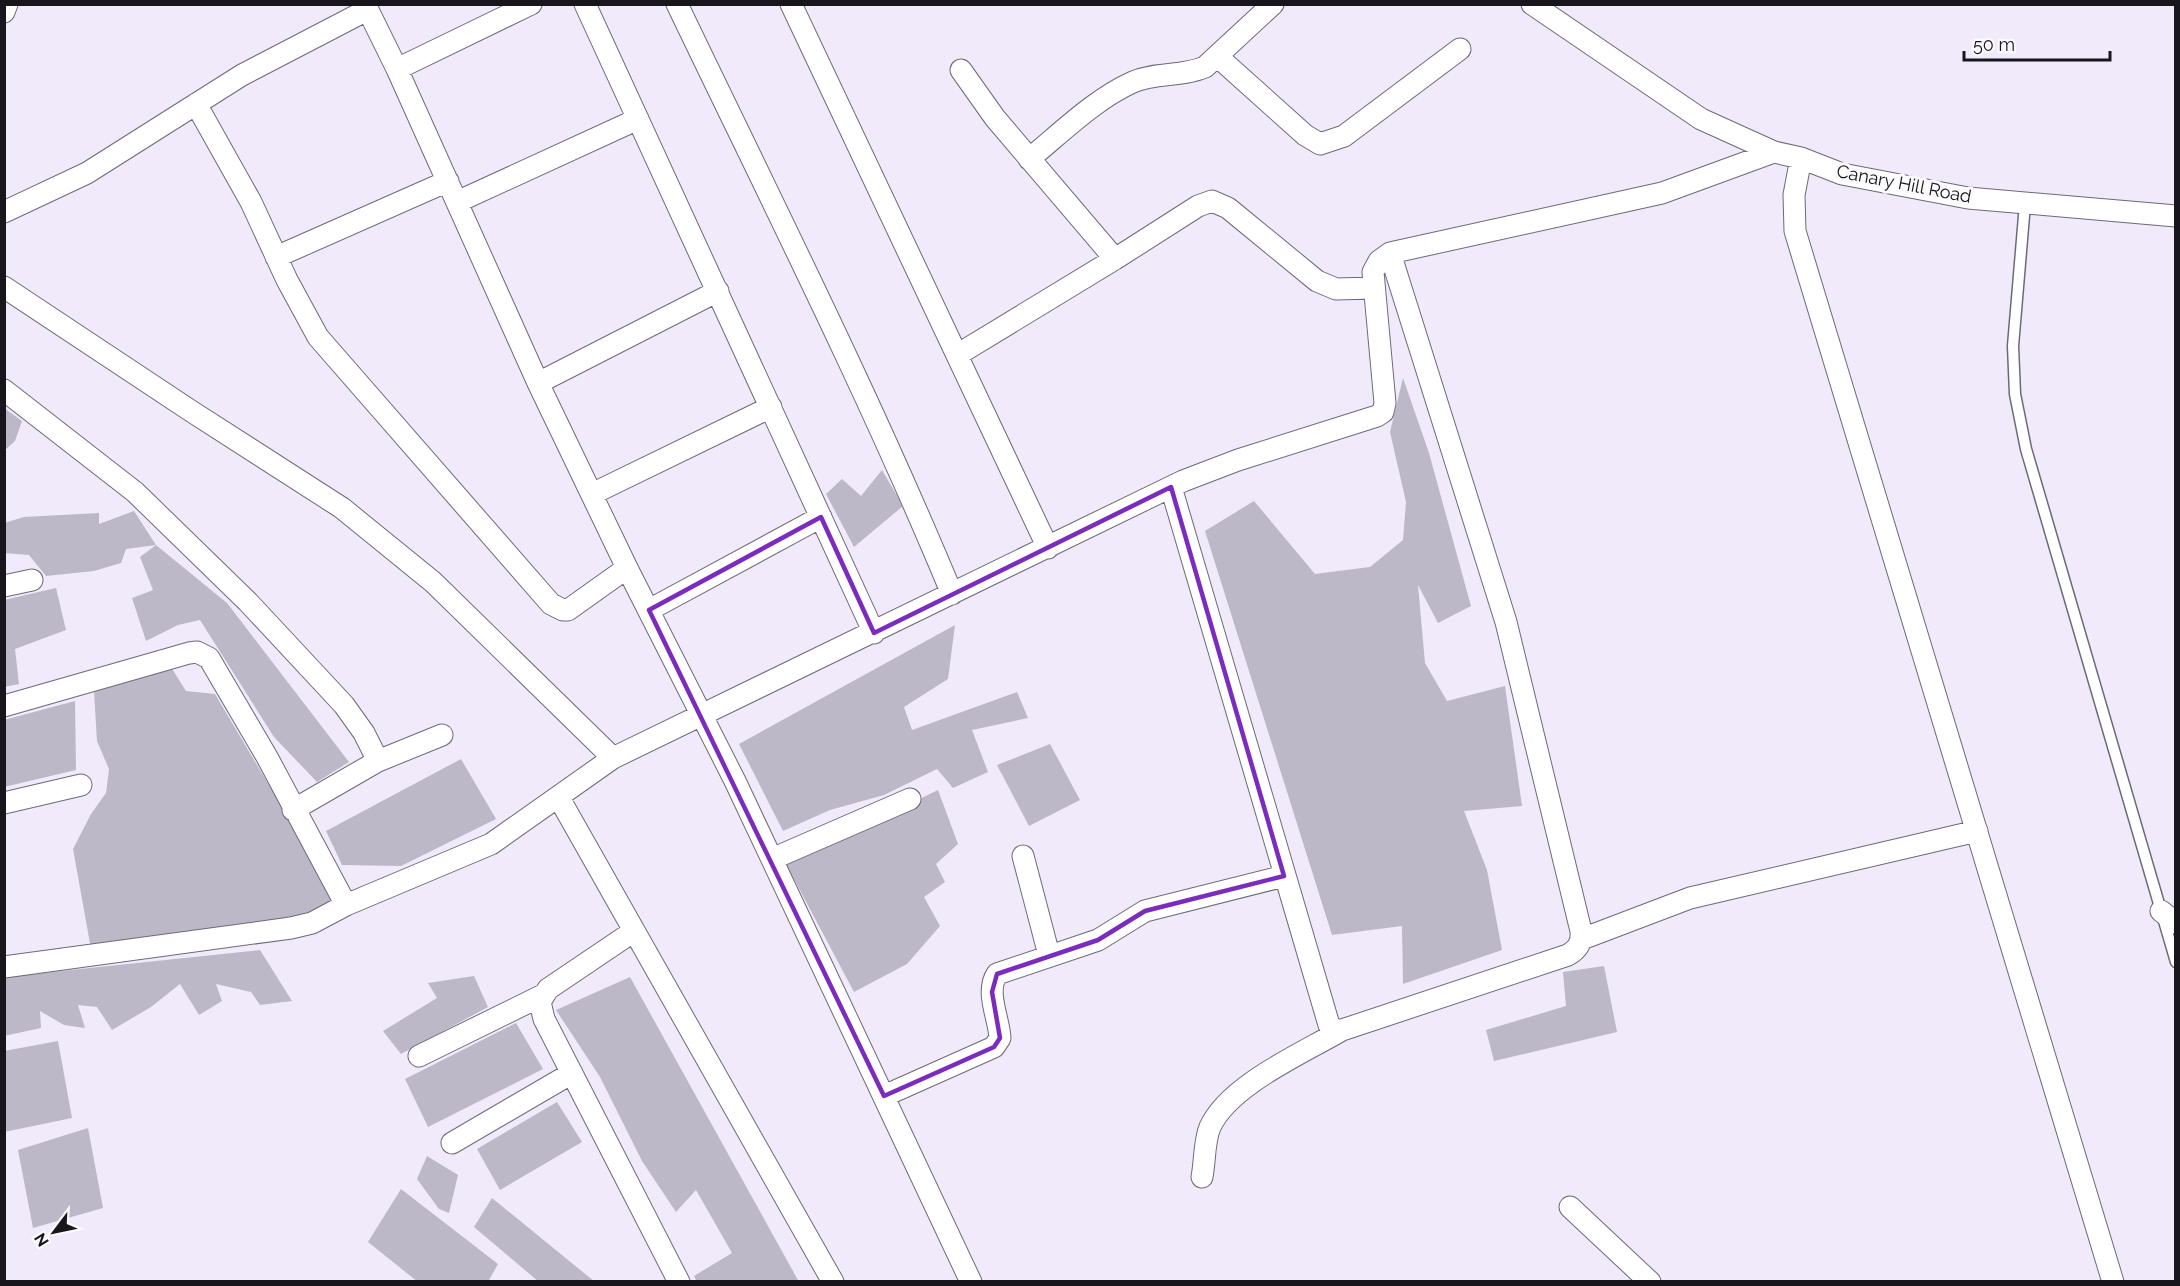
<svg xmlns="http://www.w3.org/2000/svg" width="2180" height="1286" font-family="Raleway,sans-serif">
  <rect width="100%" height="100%" fill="#f0eafa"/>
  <!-- building -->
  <path fill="#bdb8c7" d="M1403,378L1429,453L1471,606L1438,623L1418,585L1425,663L1447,701L1505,686L1522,806L1464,811L1487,870L1502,950L1403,984L1402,926L1332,935L1205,531L1254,501L1315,574L1370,567L1403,540L1406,502L1390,432Z
    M4,408L22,421L15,441L4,451Z
    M882,470L903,506L854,547L826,494L842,479L861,496Z
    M134,511L156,545L126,549L121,563L94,571L46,576L29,555L4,553V523L24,517L99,513V524Z
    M156,545L227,603L349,762L317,782L274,737L200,620L178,625L146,641L132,598L153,590L140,557Z
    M56,588L66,630L15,649L19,684L4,687V600Z
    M955,625L948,679L904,707L912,730L1017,692L1028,718L972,730L988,772L953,788L937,769L884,795L830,810L783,831L739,744Z
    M171,667L186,691L215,694L337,900L304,919L91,949L73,849L91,814L106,793L109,769L97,741L94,692Z
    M75,701L76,770L4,787V720Z
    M1050,744L1080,800L1029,826L997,765Z
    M461,759L496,819L401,866L342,865L326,831Z
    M938,790L958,844L936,864L945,882L924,897L940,926L907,964L854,992L786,864Z
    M260,950L292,1001L260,1005L251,992L216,984L222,1001L199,1015L180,984L151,1007L112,1030L97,1007L78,1005L85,1028L64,1025L40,1011L41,1028L4,1036V977Z
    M1604,966L1617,1032L1494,1061L1486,1030L1566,1006L1563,972Z
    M474,976L488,1007L401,1054L383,1031L437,998L428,983Z
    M630,977L799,1282H697L694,1276L732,1253L696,1190L676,1212L642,1161L600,1077L556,1010Z
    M516,1023L543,1069L428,1127L405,1079Z
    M58,1041L72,1118L4,1132V1051Z
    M557,1102L582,1142L500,1190L477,1149Z
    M88,1128L103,1208L33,1228L18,1150Z
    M427,1156L458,1175L449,1213L439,1209L417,1179Z
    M401,1189L498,1264L488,1282H418L368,1242Z
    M492,1198L595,1282H539L474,1227Z"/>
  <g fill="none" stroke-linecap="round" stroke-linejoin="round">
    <!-- service casing -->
    <g stroke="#6e6977" stroke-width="13">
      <path id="service" d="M2025,204L2013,346L2015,394L2026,449L2176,962"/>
    </g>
    <!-- minor casing -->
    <g stroke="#6e6977" stroke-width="23">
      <path id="minor" d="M365,4L397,69L538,383L627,568L735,781L971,1282
        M585,4L874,633
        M677,4C771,200 869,394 952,594
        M791,4L1048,548
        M1532,4L1701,119L1774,152L1801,158L1842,174L1968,198L2176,216
        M4,12L7,4
        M1218,57L1305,135L1320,144L1344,136L1460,49
        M397,69L531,4
        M961,70L995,118L1115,259L1198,206L1212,201L1228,208L1317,281L1336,289L1373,288
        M196,104L251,202L287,280L318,337L551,604L563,610H568L627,568
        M1801,158L1794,195L1795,231L2113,1282
        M1029,159C1061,133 1095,99 1133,82C1156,72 1182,77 1205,67L1273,4
        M457,202L638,119
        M4,212L87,173L242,75L367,10
        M276,257L448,181
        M4,287L191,411L342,508L433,582L613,758
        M957,355L1115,259
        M538,383L718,291
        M4,390L135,492L248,602L344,705L364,733L378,761L293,810
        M1171,487L1329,1025L1336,1030H1342L1568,955C1578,949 1582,943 1581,931L1506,622L1390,253
        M592,494L771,407
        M4,586L32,580
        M649,610L821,517
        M4,706L189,653L197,652L209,658L267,757L346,905L491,844L613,758L1183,481L1238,460L1377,416L1383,412L1385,403L1373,272L1379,261L1390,253L1662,193L1774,152
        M378,761L442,735
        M559,798L833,1282
        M4,803L81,785
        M1023,856L1049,955
        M772,859L910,799
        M2161,911L2176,923
        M634,931L548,989L540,1002L544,1019L679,1282
        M1582,939L1690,898L1977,831
        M4,967L291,928L312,923L346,905
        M419,1056L543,995
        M884,1096L994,1047L1000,1038C999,1018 985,992 997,974L1098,940L1145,911L1284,876
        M452,1143L572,1073
        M1202,1177C1205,1162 1204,1141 1210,1127C1229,1085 1303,1053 1342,1030
        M1570,1207L1650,1282"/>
    </g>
    <!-- service -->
    <use href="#service" stroke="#fff" stroke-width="10"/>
    <!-- minor -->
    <use href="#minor" stroke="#fff" stroke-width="21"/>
  </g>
  <!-- marked area -->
  <path fill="none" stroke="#7b2cbf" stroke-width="4.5" stroke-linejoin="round" d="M1171,487L1284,876L1145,911L1098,940L997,974L992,992L1000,1038L994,1047L884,1096L649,610L821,517L874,633Z"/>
  <g text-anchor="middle" stroke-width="6" stroke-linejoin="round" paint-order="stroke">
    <!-- street labels -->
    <g font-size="18" fill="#18161c" stroke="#fbfafd">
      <text transform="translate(1904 184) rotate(11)" y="6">Canary Hill Road</text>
    </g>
  </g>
  <!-- border -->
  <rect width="2180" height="1286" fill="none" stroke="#18161c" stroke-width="12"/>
  <!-- north arrow -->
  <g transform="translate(54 1232) rotate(238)" stroke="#fbfafd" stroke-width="4.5" paint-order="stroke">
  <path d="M0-4.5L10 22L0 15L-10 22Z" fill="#18161c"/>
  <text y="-9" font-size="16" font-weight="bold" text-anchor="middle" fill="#18161c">N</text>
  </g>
  <!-- scale -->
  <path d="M1964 51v9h146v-9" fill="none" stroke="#18161c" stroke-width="3"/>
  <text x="1973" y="51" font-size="18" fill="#18161c" stroke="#fbfafd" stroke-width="4.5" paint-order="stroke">50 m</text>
</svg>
